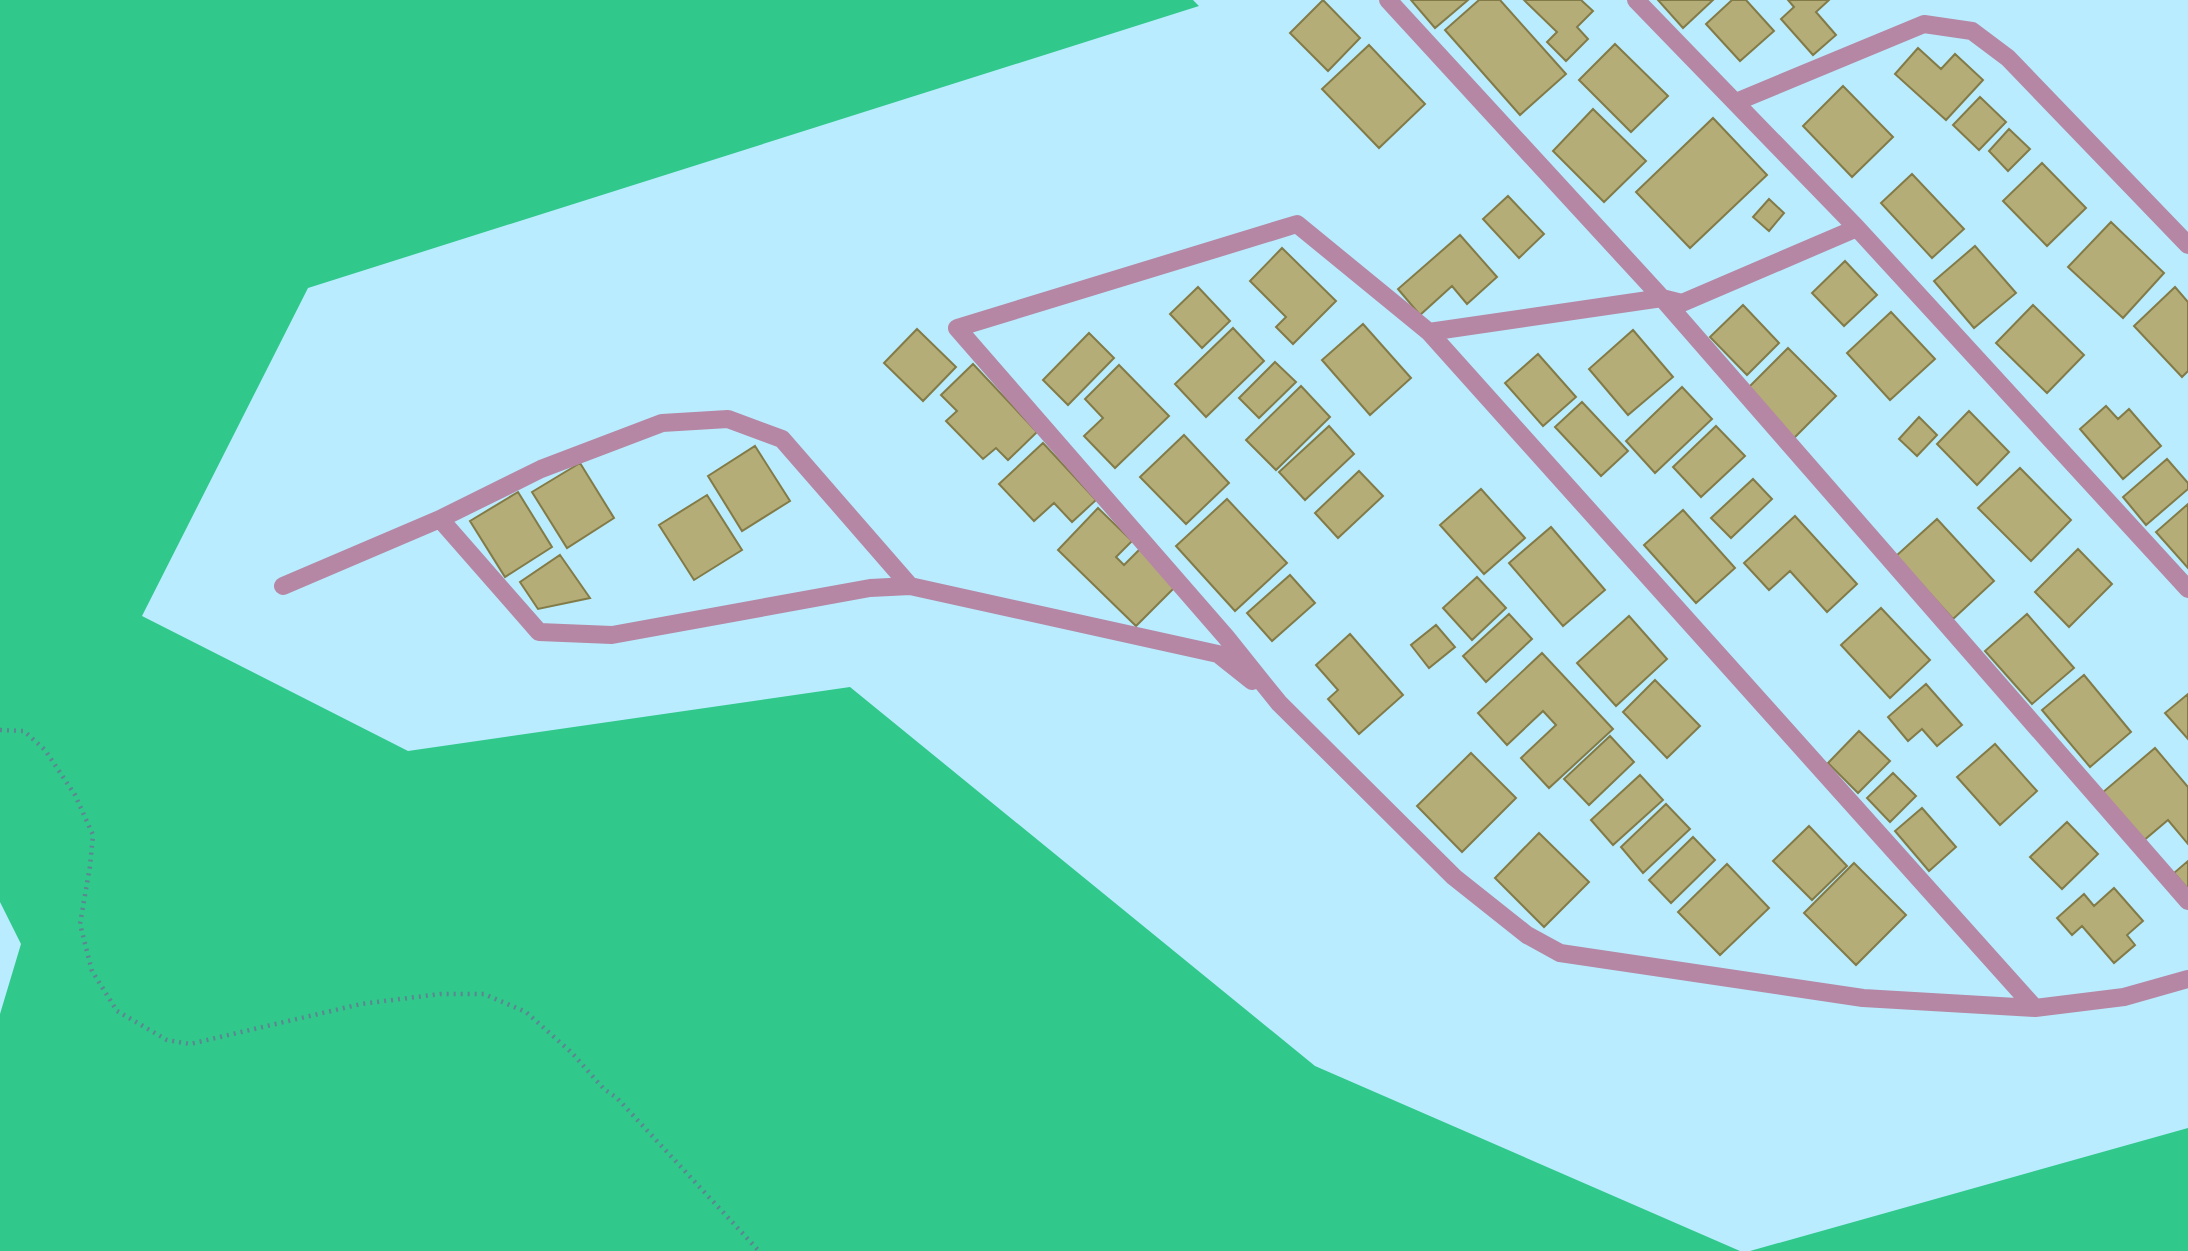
<svg xmlns="http://www.w3.org/2000/svg" width="2188" height="1251" font-family="'Noto Sans',sans-serif">
  <rect width="100%" height="100%" fill="#b9ecfe"/>
  <!-- forest -->
  <path fill="#31c88b" d="M0,0H1193L1199,6L308,288L142,616L408,751L850,687L1315,1066L1740,1251H0V1014L21,944L0,902Z
    M2188,1128V1251H1750Z"/>
  <!-- building -->
  <path fill="#b5ad78" stroke="#837b47" stroke-width="2" d="M1323,0L1360,38L1328,71L1290,33Z
    M1411,0H1468L1435,28Z
    M1479,0H1500L1566,74L1520,115L1445,30Z
    M1524,0H1581L1593,11L1577,27L1588,39L1566,61L1547,42L1557,32Z
    M1658,0H1713L1683,28Z
    M1732,0H1746L1774,31L1740,61L1706,24Z
    M1788,0H1829L1816,12L1836,35L1813,55L1781,19L1794,7Z
    M1615,44L1668,96L1631,132L1579,80Z
    M1369,45L1425,104L1379,148L1322,89Z
    M1918,48L1941,69L1955,54L1983,80L1946,120L1895,74Z
    M1843,86L1893,137L1852,177L1803,126Z
    M1980,97L2006,122L1979,150L1953,125Z
    M1593,109L1646,161L1604,202L1553,151Z
    M1713,118L1767,175L1690,248L1636,192Z
    M2009,129L2030,149L2008,171L1989,151Z
    M2042,163L2086,208L2047,246L2003,201Z
    M1912,174L1964,229L1932,258L1881,203Z
    M1508,196L1544,234L1519,258L1483,219Z
    M1769,199L1784,213L1769,231L1753,217Z
    M2111,222L2164,273L2123,318L2068,267Z
    M1460,235L1497,277L1467,304L1452,286L1420,315L1398,289Z
    M1975,246L2016,293L1974,328L1934,281Z
    M1282,248L1336,301L1293,344L1276,327L1286,317L1250,281Z
    M1845,261L1877,295L1844,326L1812,293Z
    M1198,287L1230,321L1202,348L1170,314Z
    M2175,287L2188,302V371L2182,377L2134,326Z
    M1743,305L1779,343L1747,375L1710,337Z
    M2033,305L2084,355L2047,393L1996,343Z
    M1891,312L1935,359L1890,400L1847,353Z
    M1363,324L1411,378L1370,415L1322,360Z
    M1233,328L1264,361L1206,417L1175,384Z
    M917,329L956,367L923,401L884,363Z
    M1633,330L1673,377L1628,415L1589,369Z
    M1089,333L1114,358L1068,405L1043,380Z
    M1788,348L1836,396L1793,439L1745,391Z
    M1538,354L1576,397L1543,426L1505,383Z
    M1275,362L1296,382L1259,418L1239,398Z
    M973,364L1037,432L1008,460L996,448L983,459L946,421L957,411L941,395Z
    M1119,365L1169,416L1115,468L1084,436L1103,418L1085,399Z
    M1301,386L1330,417L1276,470L1246,440Z
    M1682,387L1712,419L1655,473L1626,441Z
    M1582,402L1628,451L1601,476L1555,427Z
    M2106,406L2118,419L2129,409L2161,446L2123,479L2080,429Z
    M1969,411L2009,452L1977,485L1937,444Z
    M1919,417L1937,435L1917,456L1899,439Z
    M1329,426L1354,454L1305,500L1279,472Z
    M1716,426L1745,456L1701,497L1673,467Z
    M1184,435L1229,483L1186,524L1140,477Z
    M1043,443L1096,500L1072,522L1054,503L1034,521L999,484Z
    M755,446L790,501L742,531L708,476Z
    M2167,459L2188,483V489L2146,525L2123,497Z
    M580,463L614,518L567,548L532,492Z
    M2020,468L2071,520L2031,561L1978,508Z
    M1359,471L1383,496L1338,538L1315,513Z
    M1753,479L1772,499L1731,538L1711,518Z
    M1481,489L1525,538L1484,574L1440,525Z
    M518,492L552,547L505,577L470,521Z
    M707,495L742,550L694,580L659,525Z
    M1227,499L1287,563L1235,611L1176,546Z
    M2188,504V568L2156,532Z
    M1098,508L1132,541L1116,557L1124,565L1140,549L1177,585L1136,626L1058,550Z
    M1683,510L1735,568L1696,603L1644,545Z
    M1795,516L1857,584L1827,612L1790,571L1769,590L1744,563Z
    M1937,519L1994,581L1953,619L1896,556Z
    M1551,527L1605,590L1563,626L1509,563Z
    M2078,549L2112,584L2069,627L2035,592Z
    M560,555L590,598L538,609L520,582Z
    M1290,575L1315,603L1272,641L1247,613Z
    M1477,577L1506,608L1472,640L1443,608Z
    M1881,608L1930,660L1890,698L1841,645Z
    M1509,614L1532,639L1486,682L1463,656Z
    M2027,614L2074,668L2032,704L1985,651Z
    M1629,616L1667,659L1616,706L1577,663Z
    M1436,625L1455,647L1429,668L1411,645Z
    M1350,634L1403,695L1359,734L1328,699L1338,690L1316,665Z
    M1542,653L1613,729L1549,788L1521,758L1556,725L1543,711L1507,745L1478,713Z
    M2084,675L2131,732L2090,767L2042,710Z
    M1655,680L1700,726L1667,758L1623,712Z
    M1926,684L1962,725L1937,746L1922,729L1908,741L1888,717Z
    M2188,694V739L2165,713Z
    M1859,731L1890,761L1858,793L1828,763Z
    M1610,736L1634,762L1589,805L1564,779Z
    M1995,744L2037,791L2000,825L1957,777Z
    M2155,748L2188,787V844L2168,820L2143,841L2102,793Z
    M1471,753L1516,798L1462,852L1417,806Z
    M1893,773L1916,796L1890,822L1867,798Z
    M1640,775L1663,800L1613,845L1591,820Z
    M1666,804L1690,829L1643,873L1621,847Z
    M1922,808L1956,847L1929,871L1895,831Z
    M2067,822L2098,854L2062,889L2030,857Z
    M1809,826L1847,866L1812,900L1773,861Z
    M1539,833L1589,882L1544,927L1495,878Z
    M1693,837L1715,860L1671,903L1649,880Z
    M2188,861V889L2174,873Z
    M1854,863L1906,915L1856,965L1804,913Z
    M1727,864L1769,908L1720,955L1678,912Z
    M2114,888L2143,921L2127,935L2135,945L2114,963L2082,926L2072,935L2057,918L2084,894L2094,906Z"/>
  <g fill="none" stroke-linecap="round" stroke-linejoin="round">
    <!-- path -->
    <path stroke="#5e8592" stroke-width="4.5" stroke-dasharray="2 5" stroke-linecap="butt" d="M0,730L24,731L45,750L75,795L93,835L90,866L80,924L92,971L117,1011L167,1040L190,1044L361,1004L440,994H484L526,1012L572,1053L604,1089L617,1098L759,1251"/>
    <!-- minor -->
    <path stroke="#b587a4" stroke-width="18" d="M1388,0L1662,298L2188,901
      M1636,0L1857,228L2188,589
      M1736,102L1924,24L1972,31L2008,58L2188,245
      M1429,332L1662,298L1682,303L1857,228
      M440,519L539,632L612,635L870,588L910,586L1218,654L1252,681
      M283,586L440,519L541,469L662,423L728,419L782,439L910,586
      M2035,1008L1429,332L1297,224L957,328L1226,637L1279,703L1454,877L1527,935L1560,953L1863,998L2035,1008L2124,997L2188,979"/>
  </g>
</svg>
